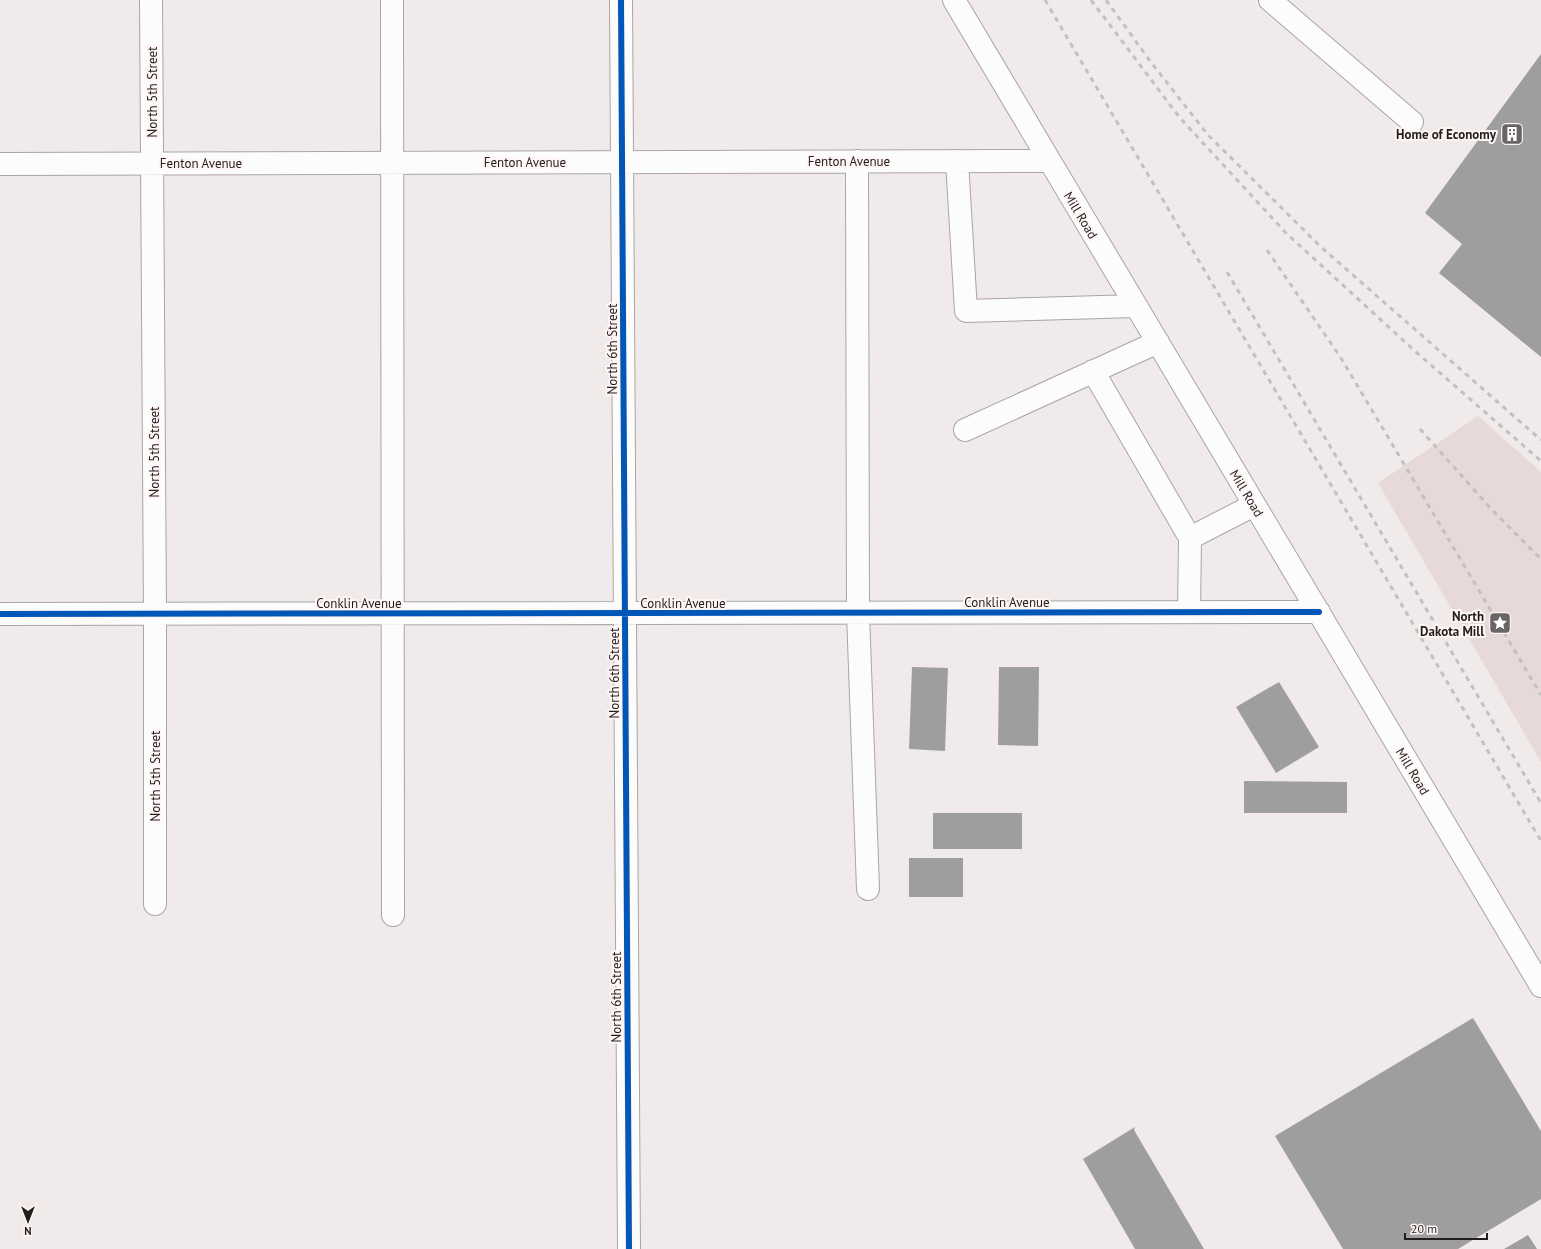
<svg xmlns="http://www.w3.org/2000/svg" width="1541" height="1249" font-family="'PT Sans',sans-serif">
  <rect width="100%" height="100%" fill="#f0eaea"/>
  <!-- built -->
  <path fill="#e6d9d8" d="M1478,416L1541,472V762L1378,483Z"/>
  <!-- building -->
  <path fill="#9f9e9e" d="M1541,54V357L1439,273L1462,244L1425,213Z
    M912,667L948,668L945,751L909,749Z
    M999,667H1039L1038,746L998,745Z
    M1279,682L1319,747L1276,773L1236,707Z
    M1244,781L1347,782V813H1244Z
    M933,813H1022V849H933Z
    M909,858H963V897H909Z
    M1473,1018L1541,1131V1199L1458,1249H1343L1275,1136Z
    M1135,1127L1134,1130L1204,1249H1135L1083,1159Z
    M1528,1235L1537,1249H1504Z"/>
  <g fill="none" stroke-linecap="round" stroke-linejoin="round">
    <!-- minor casing -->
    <g stroke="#a9a5a4" stroke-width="24">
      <path id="minor" d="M151,0L155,614V904
        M392,0L393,915
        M621,0L629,1249
        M954,0L1541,986
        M1270,0L1412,122
        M857,161L858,613L868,889
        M957,161L966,311L1136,306
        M0,164L1049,161
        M1093,371L1190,538L1254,505
        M965,430L1158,342
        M1189,612L1190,538
        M0,614L1319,612"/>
    </g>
    <!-- minor -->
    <use href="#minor" stroke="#fdfcfc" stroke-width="22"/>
    <!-- rail -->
    <path stroke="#c2c1c1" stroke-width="3" stroke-dasharray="5 5" stroke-linecap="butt" d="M1045,0L1541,841
      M1091,0L1180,118L1286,233L1416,352L1541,461
      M1106,0L1150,61L1208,135L1321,247L1541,440
      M1267,250L1341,358L1541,695
      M1227,272L1541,803
      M1420,429L1493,511L1541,559"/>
    <!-- cycleway casing -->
    <g stroke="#fff5f5" stroke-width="8">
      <path id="cycleway" d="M621,0L629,1249
        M0,614L1319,612"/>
    </g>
    <!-- cycleway -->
    <use href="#cycleway" stroke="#0057b8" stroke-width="6"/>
  </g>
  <!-- icons -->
  <defs>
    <g id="building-square" transform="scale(1.15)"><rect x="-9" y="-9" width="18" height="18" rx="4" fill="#6a6565" stroke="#fff5f5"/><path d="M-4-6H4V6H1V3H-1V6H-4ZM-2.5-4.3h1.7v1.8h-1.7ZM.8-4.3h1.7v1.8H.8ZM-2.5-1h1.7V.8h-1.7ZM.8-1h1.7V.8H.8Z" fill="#fff"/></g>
    <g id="sight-square" transform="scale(1.15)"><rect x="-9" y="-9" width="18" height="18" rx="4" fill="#6a6565" stroke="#fff5f5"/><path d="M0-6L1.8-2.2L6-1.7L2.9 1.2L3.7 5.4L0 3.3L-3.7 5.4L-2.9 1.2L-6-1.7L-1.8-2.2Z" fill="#fff"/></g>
  </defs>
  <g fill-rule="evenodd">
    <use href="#building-square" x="1512" y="134"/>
    <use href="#sight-square" x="1500" y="623"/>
  </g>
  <g text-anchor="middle" stroke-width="4" stroke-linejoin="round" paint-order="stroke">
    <!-- street labels -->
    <g font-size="13" fill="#221e1e" stroke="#fff5f5">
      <text transform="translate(152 92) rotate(-90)" y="5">North 5th Street</text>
      <text x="849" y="166">Fenton Avenue</text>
      <text x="525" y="167">Fenton Avenue</text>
      <text x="201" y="168">Fenton Avenue</text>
      <text transform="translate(1081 215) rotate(59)" y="5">Mill Road</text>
      <text transform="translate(612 349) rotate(-90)" y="5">North 6th Street</text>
      <text transform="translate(154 452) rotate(-90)" y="5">North 5th Street</text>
      <text transform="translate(1247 493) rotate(59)" y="5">Mill Road</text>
      <text x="1007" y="607">Conklin Avenue</text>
      <text x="359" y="608">Conklin Avenue</text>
      <text x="683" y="608">Conklin Avenue</text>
      <text transform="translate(614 673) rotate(-90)" y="5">North 6th Street</text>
      <text transform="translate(1413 771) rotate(59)" y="5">Mill Road</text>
      <text transform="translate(155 776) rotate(-90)" y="5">North 5th Street</text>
      <text transform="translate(616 997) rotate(-90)" y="5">North 6th Street</text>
    </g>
    <!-- poi labels -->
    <g font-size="13" font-weight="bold" fill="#221e1e" stroke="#fff5f5" text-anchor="end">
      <text x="1496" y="139">Home of Economy</text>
      <text x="1484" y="621">North<tspan x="1484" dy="15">Dakota Mill</tspan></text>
    </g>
  </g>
  <!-- north arrow -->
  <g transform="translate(28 1221) rotate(180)" stroke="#fff5f5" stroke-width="3" paint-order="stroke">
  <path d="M0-3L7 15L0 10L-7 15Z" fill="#221e1e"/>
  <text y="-6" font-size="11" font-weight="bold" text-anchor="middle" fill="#221e1e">N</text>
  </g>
  <!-- scale -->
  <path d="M1405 1233v6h82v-6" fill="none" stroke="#221e1e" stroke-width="2"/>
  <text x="1411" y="1233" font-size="12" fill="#221e1e" stroke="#fff5f5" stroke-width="3" paint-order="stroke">20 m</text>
</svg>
